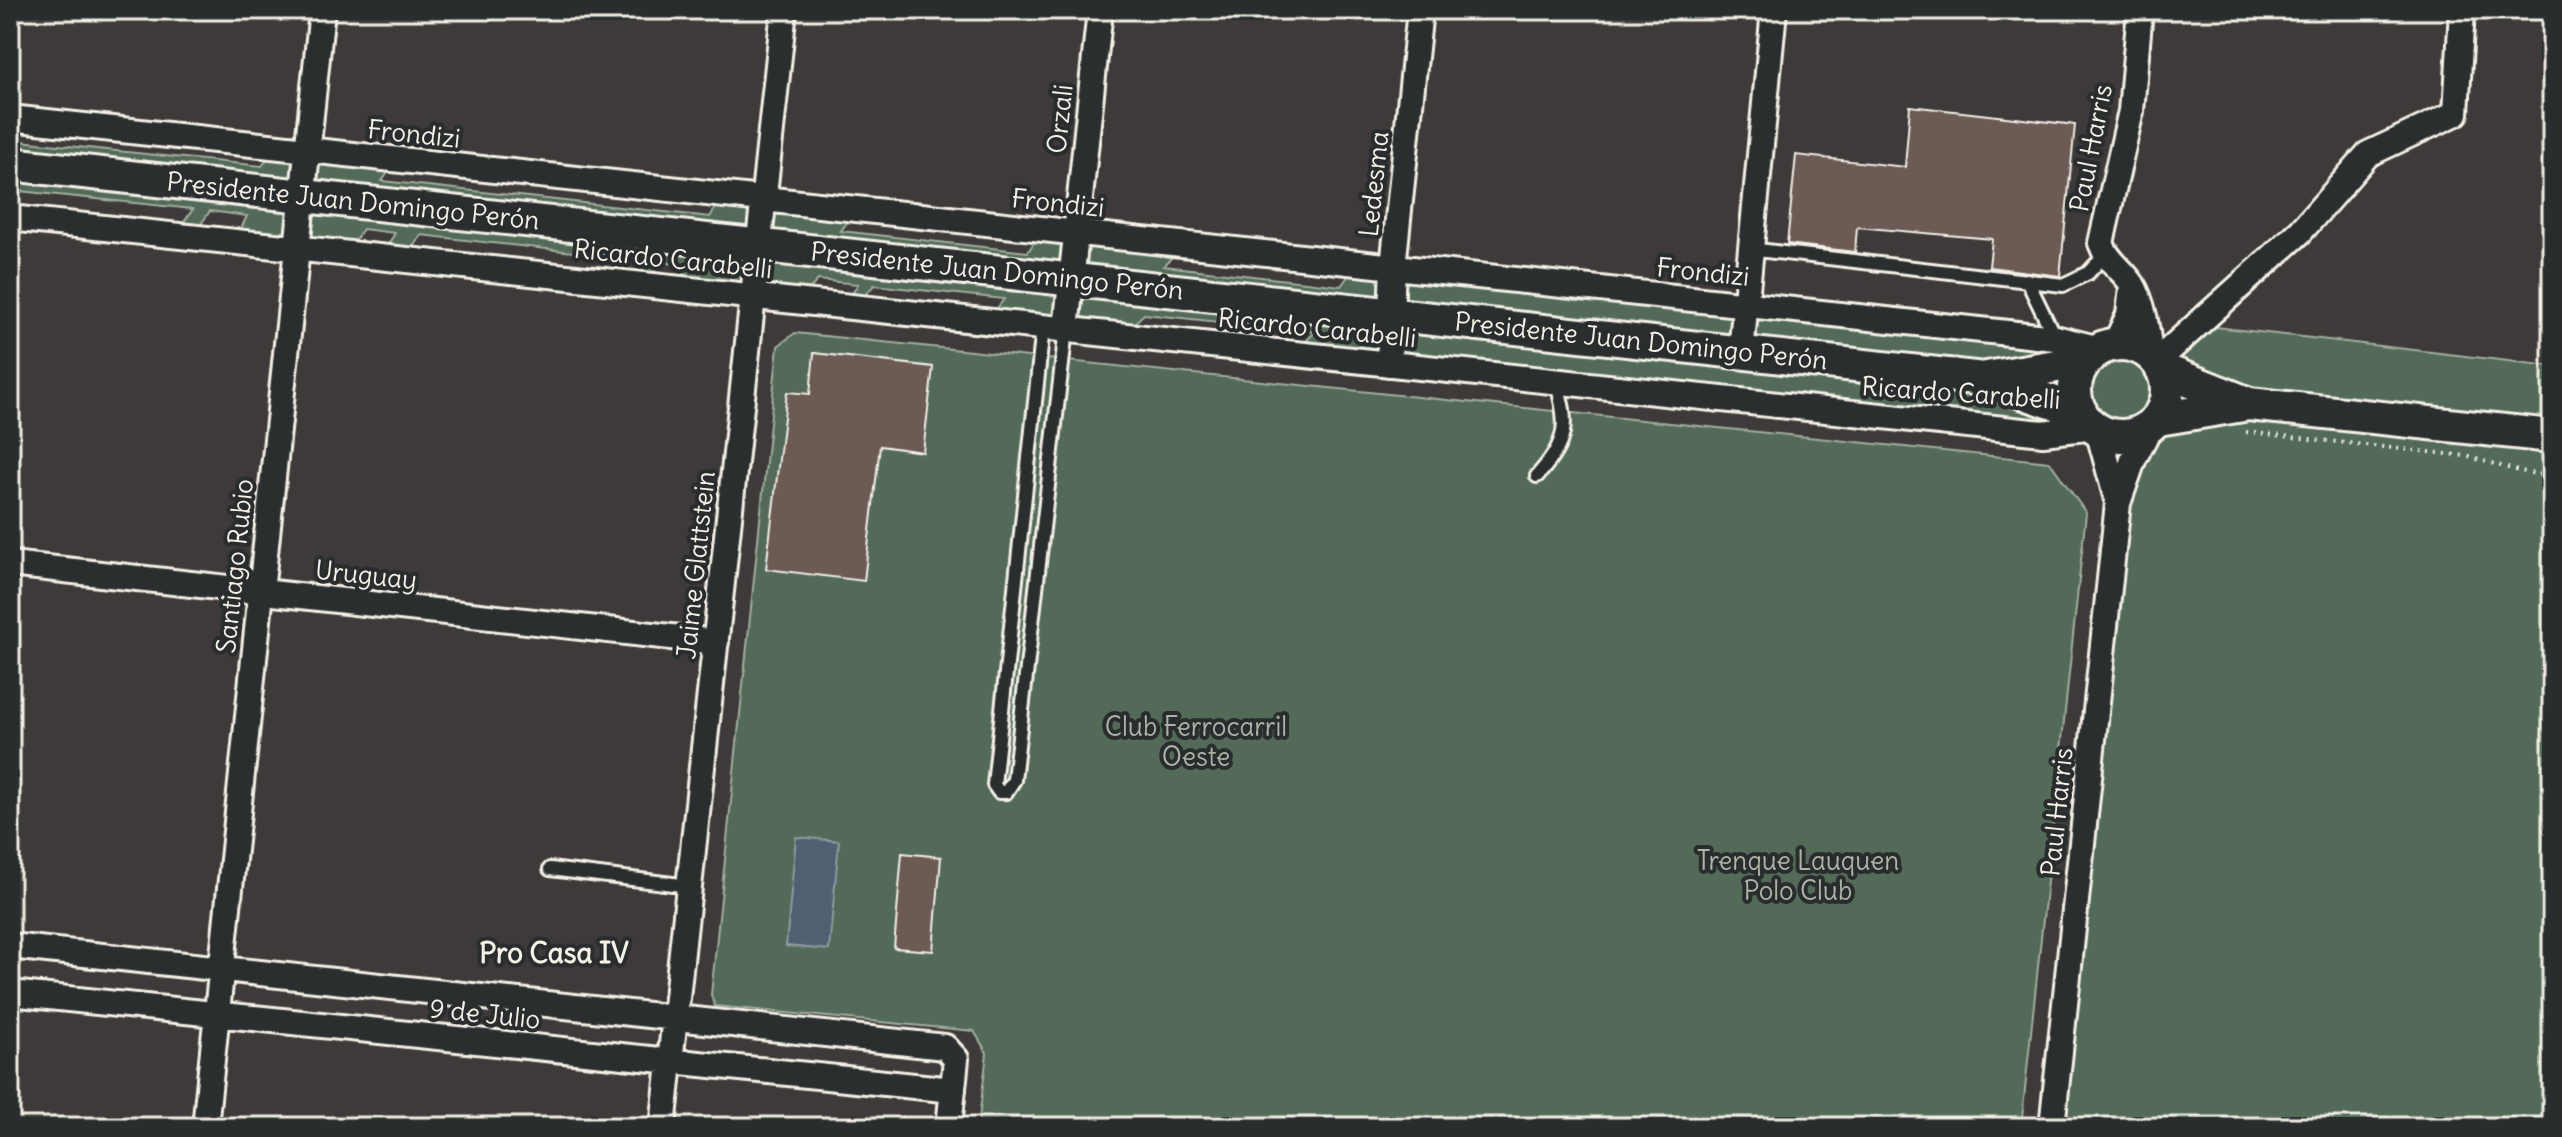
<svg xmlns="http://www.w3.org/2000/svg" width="2562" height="1137" font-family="Delius,sans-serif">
  <rect width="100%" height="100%" fill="#3e3a39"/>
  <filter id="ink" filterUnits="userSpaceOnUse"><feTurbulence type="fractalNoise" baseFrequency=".0125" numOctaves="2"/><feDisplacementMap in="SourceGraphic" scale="16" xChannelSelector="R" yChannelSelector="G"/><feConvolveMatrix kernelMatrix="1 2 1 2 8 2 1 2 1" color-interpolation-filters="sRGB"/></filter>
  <g filter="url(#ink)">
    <!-- green -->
    <path fill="#526b58" stroke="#a3aea0" stroke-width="2" d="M10,140L262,166L272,153L393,166L382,181L710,217L720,201L852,215L841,231L1028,252L1039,234L1178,250L1164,266L1341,286L1354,268L2052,343L2050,357L1983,369L10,156Z
      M10,174L1981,388L2054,414L2049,427L1299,348L1315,332L1144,314L1128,329L992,315L1004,299L874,285L861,300H848L858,284L818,280L804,295L677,282L689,266L662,262L649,278L634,277L646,260L421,235L409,253L384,251L395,233L363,229L350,247L238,235L247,216L210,211L196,231L179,229L193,209L10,190Z
      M2207,326L2552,366V426L2274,397L2168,361Z
      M795,333L2050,462L2086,513L2021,1127H978L987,1053L974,1031L715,1006L711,995L778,346Z
      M2084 390a37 37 0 1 1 74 0a37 37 0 1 1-74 0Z
      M2232,420L2552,453V1127H2061L2125,499L2162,428Z"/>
    <!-- water -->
    <path fill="#4f6172" stroke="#919ba1" stroke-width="2" d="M796,837L839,841L829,950L786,946Z"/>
    <!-- building -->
    <path fill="#6c5a54" stroke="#f4f1e8" stroke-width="2" d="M1910,106L2075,125L2060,276L1989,267L1992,239L1857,227L1855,252L1787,244L1796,155L1905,167Z
      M814,353L933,367L923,452L880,446L864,581L766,569L787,392L810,394Z
      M902,853L941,857L933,951L894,948Z"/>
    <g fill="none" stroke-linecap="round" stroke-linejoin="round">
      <!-- service casing -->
      <g stroke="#f4f1e8" stroke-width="18">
        <path id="service" d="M1749,249L2063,285L2088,273L2105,255
          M2027,280L2055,338
          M1043,327L994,785L999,792H1006L1014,780L1066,329
          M1537,476C1568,442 1569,424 1556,381
          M550,869L689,886"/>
      </g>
      <!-- minor casing -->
      <g stroke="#f4f1e8" stroke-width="30">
        <path id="minor" d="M2140,10L2131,111L2101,243C2107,261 2122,269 2132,284C2144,304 2147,331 2150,353
          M10,118L2055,338L2100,349
          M10,218L2043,433L2093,427
          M1066,329L1100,10
          M2115,344L2129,315L2132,287
          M1741,352L1774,10
          M2157,361L2300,232L2368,154L2456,113L2462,10
          M1389,364L1393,267L1420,10
          M2098,430L2118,503
          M10,564L716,642
          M10,946L945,1047L956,1059L949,1127
          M10,993L953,1090
          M205,1127L322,10
          M663,1127L784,10
          M2052,1127L2118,503L2133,460L2150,427"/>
      </g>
      <!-- secondary casing -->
      <g stroke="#f4f1e8" stroke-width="38">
        <path id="secondary" d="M10,164L1984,379L2081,412
          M2075 390a46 46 0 1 1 92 0a46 46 0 1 1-92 0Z
          M2163,370L2249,404
          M1987,378L2085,361
          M2158,419L2249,404L2552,436"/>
      </g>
      <!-- path -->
      <path stroke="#f4f1e8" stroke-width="4" stroke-dasharray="2 6" stroke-linecap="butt" d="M2246,432L2466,456L2515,470L2552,477"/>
      <!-- service -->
      <use href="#service" stroke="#2a2d2e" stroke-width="12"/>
      <!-- minor -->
      <use href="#minor" stroke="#2a2d2e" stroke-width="24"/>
      <!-- secondary -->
      <use href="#secondary" stroke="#2a2d2e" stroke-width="32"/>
    </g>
  </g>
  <g text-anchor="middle" stroke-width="8" stroke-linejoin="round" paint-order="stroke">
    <!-- street labels -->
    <g font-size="26" fill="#f4f1e8" stroke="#2a2d2e">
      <text transform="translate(1060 119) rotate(-84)" y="9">Orzali</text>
      <text transform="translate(414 134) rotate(6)" y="9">Frondizi</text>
      <text transform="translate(2091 148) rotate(-79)" y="9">Paul Harris</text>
      <text transform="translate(1374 184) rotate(-84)" y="9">Ledesma</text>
      <text transform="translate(353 201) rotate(6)" y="9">Presidente Juan Domingo Perón</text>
      <text transform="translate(1058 203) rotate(6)" y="9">Frondizi</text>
      <text transform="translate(673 259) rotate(6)" y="9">Ricardo Carabelli</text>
      <text transform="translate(997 271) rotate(6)" y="9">Presidente Juan Domingo Perón</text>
      <text transform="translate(1703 272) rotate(6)" y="9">Frondizi</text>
      <text transform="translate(1317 328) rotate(6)" y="9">Ricardo Carabelli</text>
      <text transform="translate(1641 341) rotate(6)" y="9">Presidente Juan Domingo Perón</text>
      <text transform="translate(1961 393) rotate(4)" y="9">Ricardo Carabelli</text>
      <text transform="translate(696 565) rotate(-84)" y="9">Jaime Glattstein</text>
      <text transform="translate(235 566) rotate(-84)" y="9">Santiago Rubio</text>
      <text transform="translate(366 575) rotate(6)" y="9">Uruguay</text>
      <text transform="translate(2057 812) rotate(-84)" y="9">Paul Harris</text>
      <text transform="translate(485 1014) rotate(6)" y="9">9 de Julio</text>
    </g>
    <!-- park labels -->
    <g font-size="26" fill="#abb5a7" stroke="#2a2d2e">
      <text x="1196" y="736">Club Ferrocarril<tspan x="1196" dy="30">Oeste</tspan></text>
      <text x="1798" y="870">Trenque Lauquen<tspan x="1798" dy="30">Polo Club</tspan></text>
    </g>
    <!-- neighbourhood labels -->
    <g font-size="28" font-weight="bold" fill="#f4f1e8" stroke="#2a2d2e">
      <text x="554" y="963">Pro Casa IV</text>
    </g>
  </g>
  <!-- margin -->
  <rect width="2562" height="1137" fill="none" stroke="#2a2d2e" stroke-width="40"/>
  <rect x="20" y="20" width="2522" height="1097" fill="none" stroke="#f4f1e8" stroke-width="3" filter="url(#ink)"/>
</svg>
